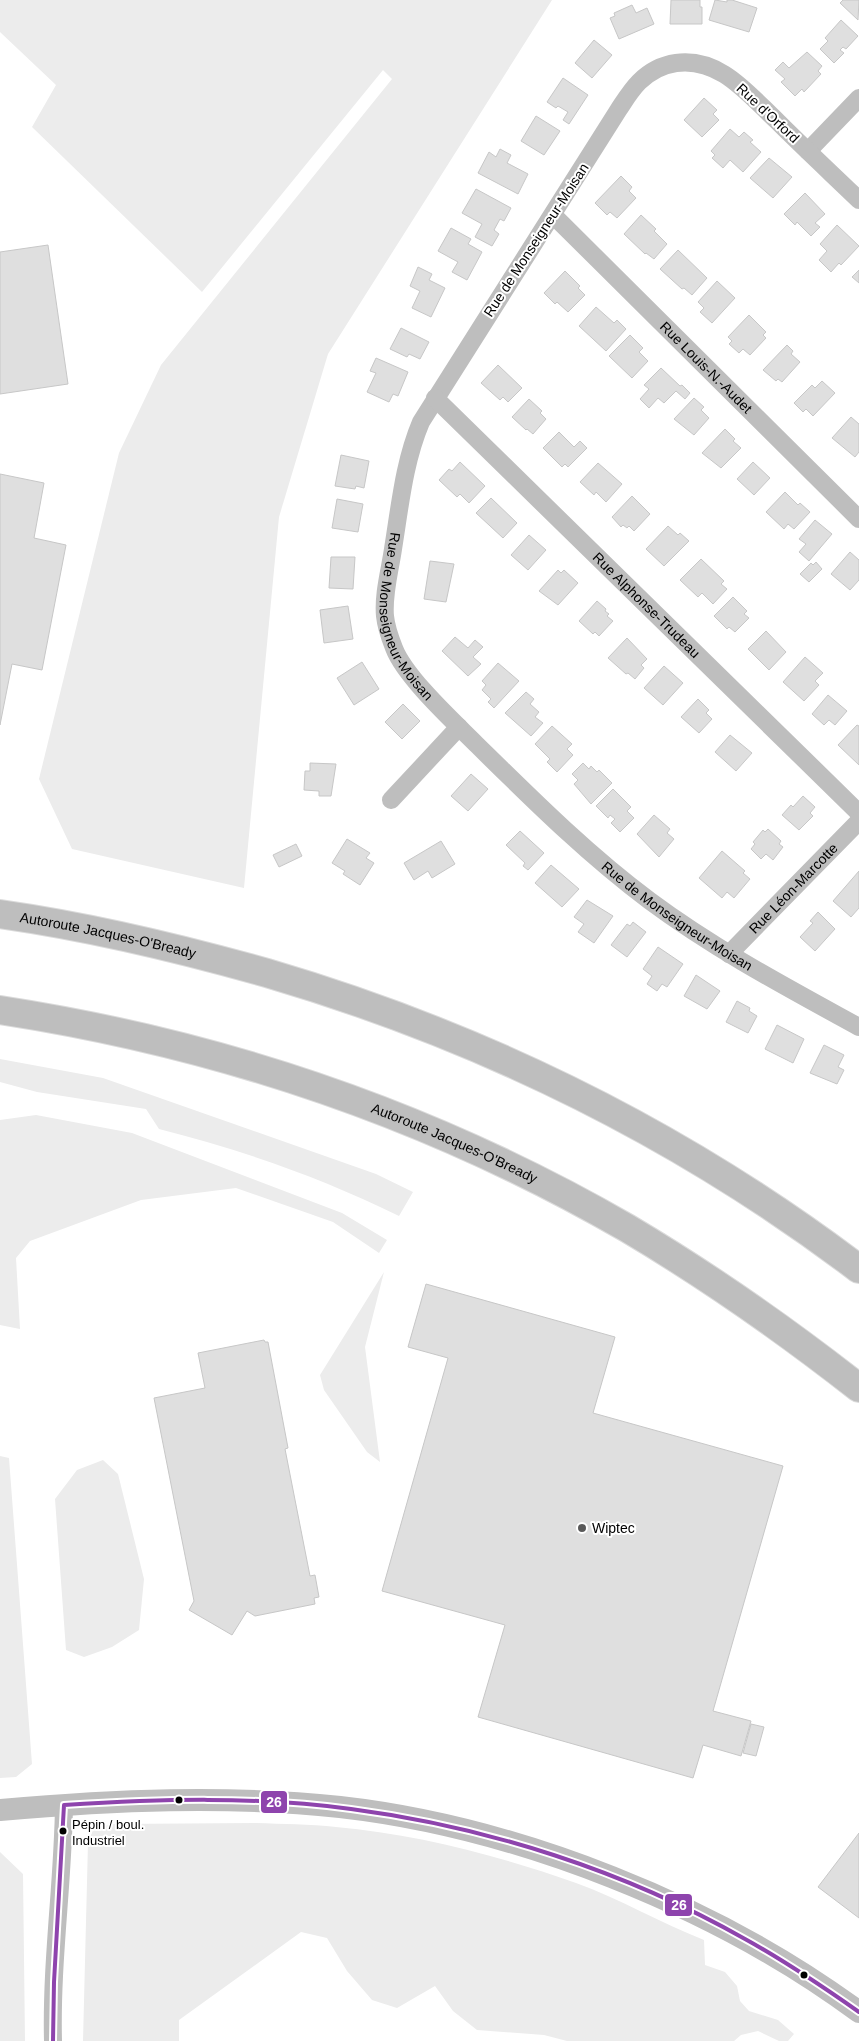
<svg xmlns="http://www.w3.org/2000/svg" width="859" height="2041" font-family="Helvetica,sans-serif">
  <rect width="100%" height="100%" fill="#fff"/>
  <!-- green -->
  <path fill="#ececec" d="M0,0H552L328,354L279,517L244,888L72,849L39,779L119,453L161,365L392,79L383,70L202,292L32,127L56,85L0,32Z
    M0,1059L103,1078L376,1174L413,1192L399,1216C322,1178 242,1150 159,1129L146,1109L37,1092L0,1082Z
    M36,1115L132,1133L342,1213L387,1240L379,1253L333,1222L236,1188L141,1200L30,1241L16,1258L20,1329L0,1325V1120Z
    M384,1272L365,1347L380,1462L367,1452L324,1390L320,1375Z
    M0,1456L9,1458L32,1764L16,1777L0,1778Z
    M103,1460L118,1474L144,1579L139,1630L112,1647L84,1657L66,1650L55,1499L77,1470Z
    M256,1823C283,1824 310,1824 336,1827C416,1834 500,1856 576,1883C620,1899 661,1923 704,1940L705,1965L725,1972L737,1986L740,2001L749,2011L778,2020L794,2034L788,2041H779L758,2031L741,2035L734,2041H567L544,2035L477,2030L453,2011L435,1986L397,2008L372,2000L347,1971L327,1938L301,1932L179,2020V2041H83L88,1842L94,1828L114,1824Z
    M0,1852L23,1874L25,2041H0Z"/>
  <!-- building -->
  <path fill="#dfdfdf" stroke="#c7c7c7" d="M671,0H700V7H702V24H670Z
    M715,0L727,2V0H732L757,8L749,32L709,20Z
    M843,0H859L858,20L840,3Z
    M632,5L636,13L647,8L654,24L619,39L610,18L615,16L614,13Z
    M841,20L858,36L846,49L843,47L840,50L844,53L834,63L820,49L828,41L825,38Z
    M594,40L612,55L592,78L575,63Z
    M807,52L822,66L818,71L821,74L804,92L802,89L795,96L781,82L785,79L775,70L783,62L789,68Z
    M563,78L588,95L569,124L563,120L568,112L558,106L556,108L547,102Z
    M704,98L717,110L713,114L719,120L702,137L684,120Z
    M536,116L560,131L544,155L521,141Z
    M730,129L739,137L744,132L753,140L750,142L761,152L743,172L730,160L723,168L712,158L715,155L711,151Z
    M500,149L511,155L507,163L528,174L518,194L478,173L489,152L496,157Z
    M769,158L792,177L773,198L750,178Z
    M621,176L632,187L629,191L636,198L617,218L610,212L607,215L595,203Z
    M476,189L511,208L504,221L500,219L494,230L499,234L492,246L475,237L482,224L462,213Z
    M805,193L825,214L815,223L820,227L811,236L797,222L795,225L784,214Z
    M641,215L656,229L654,231L667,244L654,259L646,253L645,254L624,234Z
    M837,225L859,246L841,265L839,263L831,272L819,260L827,251L820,244Z
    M451,228L471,239L468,244L482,252L467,280L452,272L458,262L438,251Z
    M48,245L68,384L0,394V252Z
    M678,250L707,278L692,295L684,288L682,289L660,269Z
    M418,267L432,274L429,280L445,288L431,317L412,308L420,291L410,286Z
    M859,270V283L852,277Z
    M565,271L580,286L578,288L585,295L568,312L557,302L555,304L544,293Z
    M717,281L735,298L712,323L700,312L704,308L698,302Z
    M596,307L614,323L617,320L626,329L606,351L579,326Z
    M749,315L766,332L763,335L766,338L750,355L743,349L739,353L729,344L732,341L728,337Z
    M401,328L429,342L420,359L409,354L407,357L390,349Z
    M630,335L643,348L639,352L648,361L632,378L609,356Z
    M787,345L793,351L791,354L800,362L782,382L778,379L776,381L763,370Z
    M376,358L408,372L398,396L393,394L389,402L367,392L376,373L370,371Z
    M498,365L522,388L508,402L503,397L500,400L481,383Z
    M661,368L680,386L682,385L690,393L685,399L676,391L664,403L658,398L649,408L640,399L649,389L644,385Z
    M822,381L835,393L813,416L806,409L803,412L794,403L812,385L815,388Z
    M694,398L704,407L701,410L709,418L694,435L674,419Z
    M529,399L542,411L540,413L546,419L533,434L527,429L526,430L512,417Z
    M851,417L859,424V452L855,457L832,438Z
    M725,429L735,439L733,441L741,448L721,468L702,453Z
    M559,432L574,447L580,441L587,448L568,467L565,464L562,467L543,448Z
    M341,455L369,461L364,488L356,486L355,489L335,486Z
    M460,462L485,486L469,503L460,494L457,497L439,480L449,469L452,471Z
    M753,462L770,478L754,495L737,479Z
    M598,463L622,484L606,502L596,492L594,495L580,482Z
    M0,474L44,483L34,538L66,545L42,670L12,664L0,725Z
    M785,492L798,505L800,503L810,512L794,529L788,524L784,529L766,512Z
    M632,496L650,514L634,531L629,526L627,528L623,525L621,527L612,517Z
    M491,498L517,523L503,538L476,513Z
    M337,499L363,504L358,532L332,528Z
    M815,520L832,534L809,561L799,552L806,544L799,539Z
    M668,526L678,535L680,533L689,541L664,566L646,549Z
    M529,535L546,550L528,570L511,555Z
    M850,552L859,560V580L850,590L831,574Z
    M331,557H355L353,589L329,588Z
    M701,559L724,581L721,584L727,589L713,604L702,593L698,597L680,580Z
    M430,561L454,564L446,602L424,599Z
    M816,562L822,569L809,582L800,574L811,563L813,565Z
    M558,570L561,573L564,570L578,583L558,605L539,591Z
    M733,597L747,611L744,614L749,618L735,632L729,627L727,629L714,616Z
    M597,601L606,609L605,611L609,614L607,616L613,621L599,636L595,632L593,634L579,621Z
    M348,606L353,639L324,643L320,610Z
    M766,631L786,652L769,670L748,649Z
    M455,637L468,648L475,640L483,647L473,657L481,664L468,676L442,651Z
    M627,638L647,659L641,665L644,668L635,679L628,673L626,674L608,658Z
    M805,657L823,673L815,681L819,685L804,701L783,682Z
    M362,662L379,689L354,705L337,678Z
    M498,663L519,681L494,708L488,702L491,699L482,690L486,685L482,681Z
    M664,666L683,683L663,705L644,688Z
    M526,692L534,699L530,704L539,712L535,717L543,723L531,736L505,713Z
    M828,695L847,711L835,725L829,720L824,725L812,714Z
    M698,699L709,710L706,713L712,719L699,733L681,717Z
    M403,704L420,721L402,739L385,722Z
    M857,725L859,726V765L838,745Z
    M552,726L572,744L567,749L573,755L557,772L547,762L550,759L535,744Z
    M730,735L752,753L736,771L715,752Z
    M310,763L336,764L331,796H319V791L304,790L305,771H310Z
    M583,763L589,769L591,766L597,772L599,770L612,783L591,804L574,784L578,780L572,774Z
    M471,774L488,789L468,811L451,796Z
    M613,789L631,807L627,811L634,818L620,832L611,823L615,819L610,815L608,818L596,806Z
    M803,796L815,807L810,813L813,816L799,830L782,815L791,805L793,807Z
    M654,815L670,829L667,833L674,839L659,857L637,834Z
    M768,829L781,841L779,844L783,847L773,860L766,854L761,859L751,849L755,844L753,842L763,830L765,832Z
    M520,831L544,853L528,870L523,866L525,863L506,845Z
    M347,839L370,853L366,858L374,863L360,885L343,874L345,871L332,863Z
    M441,841L455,864L432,878L428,871L414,880L404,863Z
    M296,844L302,856L279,867L273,855Z
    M722,851L745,871L743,873L750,879L734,898L727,892L722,898L699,878Z
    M551,865L579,889L562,907L535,883Z
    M859,871V908L851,917L833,901Z
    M587,900L613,916L594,943L578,932L584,924L574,917Z
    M818,912L835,929L815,951L800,937L813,923L810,921Z
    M633,922L646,932L627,957L611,945L627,924L630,926Z
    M658,947L683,964L667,987L662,984L657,991L647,984L652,976L643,969Z
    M696,975L720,991L707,1009L684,996Z
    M737,1001L750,1008L749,1011L757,1016L748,1033L726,1022Z
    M777,1025L804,1039L793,1063L765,1049Z
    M824,1045L844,1055L838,1067L844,1070L837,1084L810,1073Z
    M426,1284L615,1337L593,1413L783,1466L713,1711L751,1721L741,1756L703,1745L693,1778L478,1717L505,1625L382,1591L448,1358L408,1347Z
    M264,1340L265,1342H268L288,1448L285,1449L310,1576L315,1575L319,1597L314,1598L315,1604L255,1616L247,1611L232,1635L189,1610L194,1601L154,1398L205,1388L198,1353Z
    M751,1724L764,1727L756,1756L743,1753Z
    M859,1833V1918L818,1887Z"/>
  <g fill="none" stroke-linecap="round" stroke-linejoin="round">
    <!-- motorway casing -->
    <g stroke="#dbdbdb" stroke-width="30">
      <g id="motorway">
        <path id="s5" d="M0,914C91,927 179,948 267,973C481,1036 681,1134 859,1269"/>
        <path id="s6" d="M0,1010C221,1044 433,1116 627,1228C708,1276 785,1330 859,1388"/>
      </g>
    </g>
    <!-- minor -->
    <g stroke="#bebebe" stroke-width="18">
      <path d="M808,151L859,98"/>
      <path id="s1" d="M859,200C832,174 804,148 777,121C748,94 720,57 676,63C662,65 649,72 639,82C631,90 625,100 619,109L421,422C404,462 400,506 393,549C390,570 383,594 385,616C386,626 390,638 394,648C405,677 453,721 476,744C532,799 587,854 650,901C716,950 788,988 859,1027"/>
      <path id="s2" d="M553,215L859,519"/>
      <path id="s3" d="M435,398L859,813"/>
      <path d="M391,800L459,727"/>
      <path id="s4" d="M729,954L859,821"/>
      <path d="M53,2041C51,1962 63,1884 64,1805"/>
    </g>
    <!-- tertiary -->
    <path stroke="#bebebe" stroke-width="22" d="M0,1810C114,1800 226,1795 340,1807C517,1827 716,1906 859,2012"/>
    <!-- motorway -->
    <use href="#motorway" stroke="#bebebe" stroke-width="28"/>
    <!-- bus-1 casing -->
    <g stroke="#fff" stroke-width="8">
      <path id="bus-1" d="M64,1805C159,1799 256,1796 351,1809C488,1827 625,1871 745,1939C785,1961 822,1986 859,2012
        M53,2041L54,1982L64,1805"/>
    </g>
    <!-- bus-1 -->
    <use href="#bus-1" stroke="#8e44ad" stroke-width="4"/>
  </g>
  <!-- markers -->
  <circle fill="#595959" stroke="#fff" stroke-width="2" cx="582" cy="1528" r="5"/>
  <g fill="#000" stroke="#fff" stroke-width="2">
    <circle cx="179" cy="1800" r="4.5"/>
    <circle cx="63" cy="1831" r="4.5"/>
    <circle cx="804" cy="1975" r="4.5"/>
  </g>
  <g text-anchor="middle" stroke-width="4" stroke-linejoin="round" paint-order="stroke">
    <!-- bus labels -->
    <g font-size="13" fill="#000" stroke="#fff" text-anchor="start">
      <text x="72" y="1829">Pépin / boul.<tspan x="72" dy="16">Industriel</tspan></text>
    </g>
    <!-- street labels -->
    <g font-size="14" fill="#000" stroke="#fff">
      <text transform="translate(768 113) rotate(43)" y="5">Rue d'Orford</text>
      <text transform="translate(536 240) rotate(-57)" y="5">Rue de Monseigneur-Moisan</text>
      <text dy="5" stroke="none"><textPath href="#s2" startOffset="216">Rue Louis-N.-Audet</textPath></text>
      <text dy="5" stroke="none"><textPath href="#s3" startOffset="296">Rue Alphonse-Trudeau</textPath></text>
      <text dy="5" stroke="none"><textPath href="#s1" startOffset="885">Rue de Monseigneur-Moisan</textPath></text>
      <text dy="5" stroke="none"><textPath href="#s4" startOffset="92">Rue Léon-Marcotte</textPath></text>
      <text dy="5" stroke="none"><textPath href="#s1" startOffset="1305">Rue de Monseigneur-Moisan</textPath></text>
      <text dy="5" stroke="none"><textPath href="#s5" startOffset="110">Autoroute Jacques-O'Bready</textPath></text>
      <text dy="5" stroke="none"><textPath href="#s6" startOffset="475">Autoroute Jacques-O'Bready</textPath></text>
    </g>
    <!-- poi labels -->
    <g font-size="14" fill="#000" stroke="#fff" text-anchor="start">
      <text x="592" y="1533">Wiptec</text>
    </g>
  </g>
  <g stroke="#fff" stroke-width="2">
    <rect x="260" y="1790" width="28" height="24" rx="5" fill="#8e44ad"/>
    <rect x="664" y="1893" width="29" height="24" rx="5" fill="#8e44ad"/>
  </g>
  <g font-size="14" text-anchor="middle" font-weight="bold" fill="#fff">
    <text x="274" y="1807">26</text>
    <text x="679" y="1910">26</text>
  </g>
</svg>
